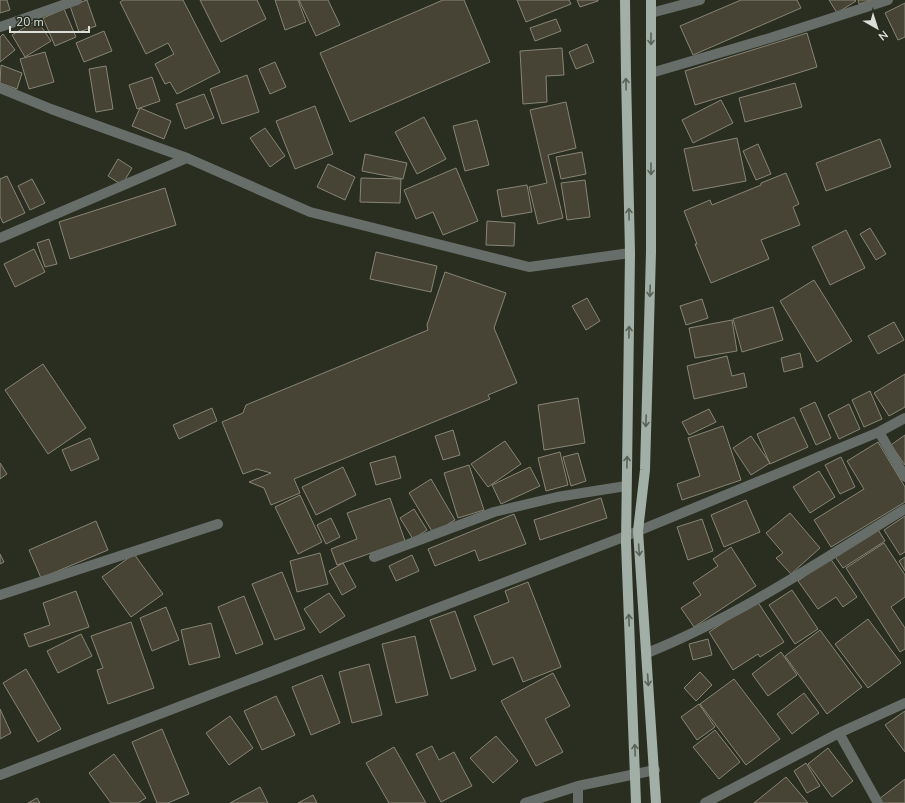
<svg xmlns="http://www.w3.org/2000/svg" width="905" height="803" font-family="'Nunito Sans',sans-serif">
  <rect width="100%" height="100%" fill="#292e21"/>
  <!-- building -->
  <path fill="#474436" stroke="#888575" d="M0,0H7L10,10L0,13Z
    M87,0L96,26L79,32L70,6Z
    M123,0H183L220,72L177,94L170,82L165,84L155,64L174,54L168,43L146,54L120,2Z
    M200,0H257L266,19L221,42Z
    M275,0H298L306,22L285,30Z
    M299,0H328L340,25L316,36Z
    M443,0H464L490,62L350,122L320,53Z
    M517,0H569L571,4L526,22Z
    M577,0H598V1L580,7Z
    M741,0H797L801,8L693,55L680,26Z
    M829,0H855L856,1L837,13Z
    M858,0H872L859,4Z
    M905,3V37L898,40L885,13Z
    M64,9L76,37L55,46L43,18Z
    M556,19L561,31L535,41L530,28Z
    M37,20L51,41L25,57L12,35Z
    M104,31L112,51L84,62L76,43Z
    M807,33L817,67L695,105L685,71Z
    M3,34L15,50L0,62V37Z
    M587,44L594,62L576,69L569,52Z
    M562,48L564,75L546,76L547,102L523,104L520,51Z
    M45,52L54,82L29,89L20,59Z
    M275,62L286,87L270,94L259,69Z
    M1,65L22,73L17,89L0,83Z
    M106,66L113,109L96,112L89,69Z
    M247,75L259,112L222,124L210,89Z
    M152,77L160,101L137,109L129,85Z
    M795,83L802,107L745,122L739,98Z
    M204,94L214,118L185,129L176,104Z
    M721,100L733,123L693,143L682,120Z
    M566,102L576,148L548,155L563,218L538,224L529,187L547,183L530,110Z
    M315,106L333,154L295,169L276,121Z
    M140,108L171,121L164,139L132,126Z
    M424,117L446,159L417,174L395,132Z
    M477,120L489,165L465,171L453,126Z
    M265,128L285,156L270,167L250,138Z
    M737,138L746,181L693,191L684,149Z
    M880,139L891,167L826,191L816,163Z
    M758,144L771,174L756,180L743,151Z
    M582,152L586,174L561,179L556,157Z
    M365,154L407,163L403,179L362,171Z
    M118,159L132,168L122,185L108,176Z
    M328,164L355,177L345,200L317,187Z
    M456,168L478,221L443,235L433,212L416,219L404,190Z
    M786,173L799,204L793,207L800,225L761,240L769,259L711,283L695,244H697L684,211L710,200L712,205L761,185V183Z
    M7,176L25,213L3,223L0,216V179Z
    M361,178L401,179L400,203L360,202Z
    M32,179L45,203L30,210L18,186Z
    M585,180L590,217L567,220L561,183Z
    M527,185L532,212L502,217L497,190Z
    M165,188L176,225L70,259L59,222Z
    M487,221L515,223L514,246L486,245Z
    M870,228L886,254L876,260L860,234Z
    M846,230L865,268L830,285L812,247Z
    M49,239L57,264L45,267L37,243Z
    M34,249L45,272L15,287L4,264Z
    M376,252L437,266L431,292L370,279Z
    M445,272L506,293L494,328L517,383L488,395L490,399L294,479L300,493L271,505L264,488L249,482L271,473L257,469L243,474L222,422L243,413L246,405L428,330L427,325Z
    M814,280L852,341L817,362L780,301Z
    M587,298L600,321L586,330L572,306Z
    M702,299L708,318L686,325L680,306Z
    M773,307L783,340L742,352L733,319Z
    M732,320L737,351L695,358L689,328Z
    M894,322L904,340L878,354L868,336Z
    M800,353L803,367L784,372L781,358Z
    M727,356L732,376L744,373L747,387L694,399L687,366Z
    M43,364L86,428L48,454L5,390Z
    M905,374V407L889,416L874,393Z
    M870,391L882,419L864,427L852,400Z
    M578,398L585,443L544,450L538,405Z
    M815,402L831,438L816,445L800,409Z
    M849,404L860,429L839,439L828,415Z
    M212,408L217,421L179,439L173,425Z
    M709,409L716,422L689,435L682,422Z
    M794,417L808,447L770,464L757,434Z
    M723,426L741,480L682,500L677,484L700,476L688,438Z
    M453,430L460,455L443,460L435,436Z
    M905,435V465L891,445Z
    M751,436L770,463L751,475L733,448Z
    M90,438L99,459L71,471L62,450Z
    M505,441L521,464L488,487L471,464Z
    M878,442L905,487V502L831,547L814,520L864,489L847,461Z
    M560,452L568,485L546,491L538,458Z
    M578,453L586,481L571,486L563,457Z
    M395,456L401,478L376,485L370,463Z
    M841,457L855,487L840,494L825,465Z
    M0,463L7,474L0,479Z
    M469,465L484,510L458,518L444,473Z
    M343,467L356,495L316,515L302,487Z
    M530,467L540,486L501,504L492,485Z
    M819,471L835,497L810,513L793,487Z
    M431,479L455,520L433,533L409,493Z
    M300,495L322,542L298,554L275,507Z
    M390,498L405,541L337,565L331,549L357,539L347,513Z
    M601,498L607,518L540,540L534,520Z
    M746,500L760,532L724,547L711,515Z
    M414,509L427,530L413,539L400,518Z
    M790,513L820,548L791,574L776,558L783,553L766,533Z
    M514,514L526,544L479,561L475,550L435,566L428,549Z
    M905,516V552L900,555L884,530Z
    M331,518L340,537L326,544L317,525Z
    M702,519L713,551L688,560L677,527Z
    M96,521L108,550L41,578L29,550Z
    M877,528L885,541L843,568L834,555Z
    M884,543L905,575V597L891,607L905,628V649L900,652L846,568Z
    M731,547L756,586L694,627L681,608L701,595L693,583L718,566L713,559Z
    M320,553L328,584L297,592L290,561Z
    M0,554L4,562L0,564Z
    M134,554L163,594L131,617L102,577Z
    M412,555L419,571L396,581L389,566Z
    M905,557V571L899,561Z
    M830,558L857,597L843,607L836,597L818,609L798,581Z
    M343,563L356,587L342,595L329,571Z
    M282,572L305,629L275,640L252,584Z
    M528,582L561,667L523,682L513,657L493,665L474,616L509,602L505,591Z
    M792,590L818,629L795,644L769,605Z
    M76,591L89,627L29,647L24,634L50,625L43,603Z
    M329,593L345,616L320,633L304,609Z
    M244,596L263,644L236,654L218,607Z
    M757,601L784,642L760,657L758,654L733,670L709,632Z
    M166,607L179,640L152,651L140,618Z
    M455,611L476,670L451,679L430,620Z
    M868,619L901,663L868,688L835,644Z
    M131,622L154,688L108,704L97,670L103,668L91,636Z
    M211,623L220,657L189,665L181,630Z
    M820,630L862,687L827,714L785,656Z
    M81,634L92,656L58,673L47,651Z
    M415,636L428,695L396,703L382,644Z
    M708,639L712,655L693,660L689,644Z
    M781,652L797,675L768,696L752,674Z
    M369,664L382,715L352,723L339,672Z
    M26,669L61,729L38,742L3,683Z
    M700,672L712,685L696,701L684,688Z
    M553,673L570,706L545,719L563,752L536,766L501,701Z
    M322,675L340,723L311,735L292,687Z
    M734,679L780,739L746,765L700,704Z
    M804,693L819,713L792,734L777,714Z
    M276,696L295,735L262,750L244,711Z
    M699,704L715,727L697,740L681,717Z
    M0,709L11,733L0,739Z
    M905,711V752L885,725Z
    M230,716L253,748L229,765L206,733Z
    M162,729L189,794L168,803H157L132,742Z
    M715,730L740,762L719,779L693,747Z
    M496,736L518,761L493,783L470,758Z
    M432,746L439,760L454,752L472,786L441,802L416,754Z
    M394,747L426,803H389L366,763Z
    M828,748L853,781L832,797L808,764Z
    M114,754L146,798L138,803H111L89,773Z
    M806,763L820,786L807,793L794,771Z
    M786,777L808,803H754Z
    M905,779V803H883L879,799Z
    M260,787L268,803H230Z
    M313,795L317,803H298Z
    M37,798L40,803H28Z"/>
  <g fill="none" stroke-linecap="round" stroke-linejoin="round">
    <!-- minor -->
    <path stroke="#676d69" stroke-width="10" d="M651,13L700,0
      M0,27L77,0
      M651,73L770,38L888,0
      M0,88L51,109L187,158L310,212L529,267L630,253
      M0,238L187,158
      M879,432L905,477
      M374,557L494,512L557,497L626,486
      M0,595L218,524
      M647,653C737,617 822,560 905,509
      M839,733L878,803
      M0,775L626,536L879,432L905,418
      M525,803L578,786L655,770
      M578,803V786
      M705,803L839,733L905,703"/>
    <!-- major -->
    <path stroke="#a2afa6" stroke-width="10" d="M625,0L626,74L630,253L626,543L636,803
      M651,0V252L645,470L638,531L656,803"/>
  </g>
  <!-- one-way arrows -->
  <defs><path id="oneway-shaft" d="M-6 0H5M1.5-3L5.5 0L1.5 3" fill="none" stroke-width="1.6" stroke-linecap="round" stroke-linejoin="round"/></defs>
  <g stroke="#596256">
    <use href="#oneway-shaft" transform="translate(651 39) rotate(90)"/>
    <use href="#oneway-shaft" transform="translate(626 84) rotate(-91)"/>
    <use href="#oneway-shaft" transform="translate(651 169) rotate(90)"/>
    <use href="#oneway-shaft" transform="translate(629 214) rotate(-91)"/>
    <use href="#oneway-shaft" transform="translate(650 291) rotate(92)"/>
    <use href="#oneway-shaft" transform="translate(629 332) rotate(-89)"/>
    <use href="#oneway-shaft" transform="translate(646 421) rotate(92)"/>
    <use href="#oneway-shaft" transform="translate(627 462) rotate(-89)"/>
    <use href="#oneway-shaft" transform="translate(639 550) rotate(86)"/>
    <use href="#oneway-shaft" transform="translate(629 620) rotate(-92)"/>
    <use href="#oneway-shaft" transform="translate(648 680) rotate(86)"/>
    <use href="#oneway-shaft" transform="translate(635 750) rotate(-92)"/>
  </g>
  <!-- north arrow -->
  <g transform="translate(877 28) rotate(141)" stroke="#292e21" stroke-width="3" paint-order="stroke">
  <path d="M0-3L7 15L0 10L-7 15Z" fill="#dcdfd7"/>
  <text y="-6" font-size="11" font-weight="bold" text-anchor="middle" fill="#dcdfd7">N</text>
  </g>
  <!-- scale -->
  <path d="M10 26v6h79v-6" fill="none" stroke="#dcdfd7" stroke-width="2"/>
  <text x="16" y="26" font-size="12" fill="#dcdfd7" stroke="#292e21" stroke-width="3" paint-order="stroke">20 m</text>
</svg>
